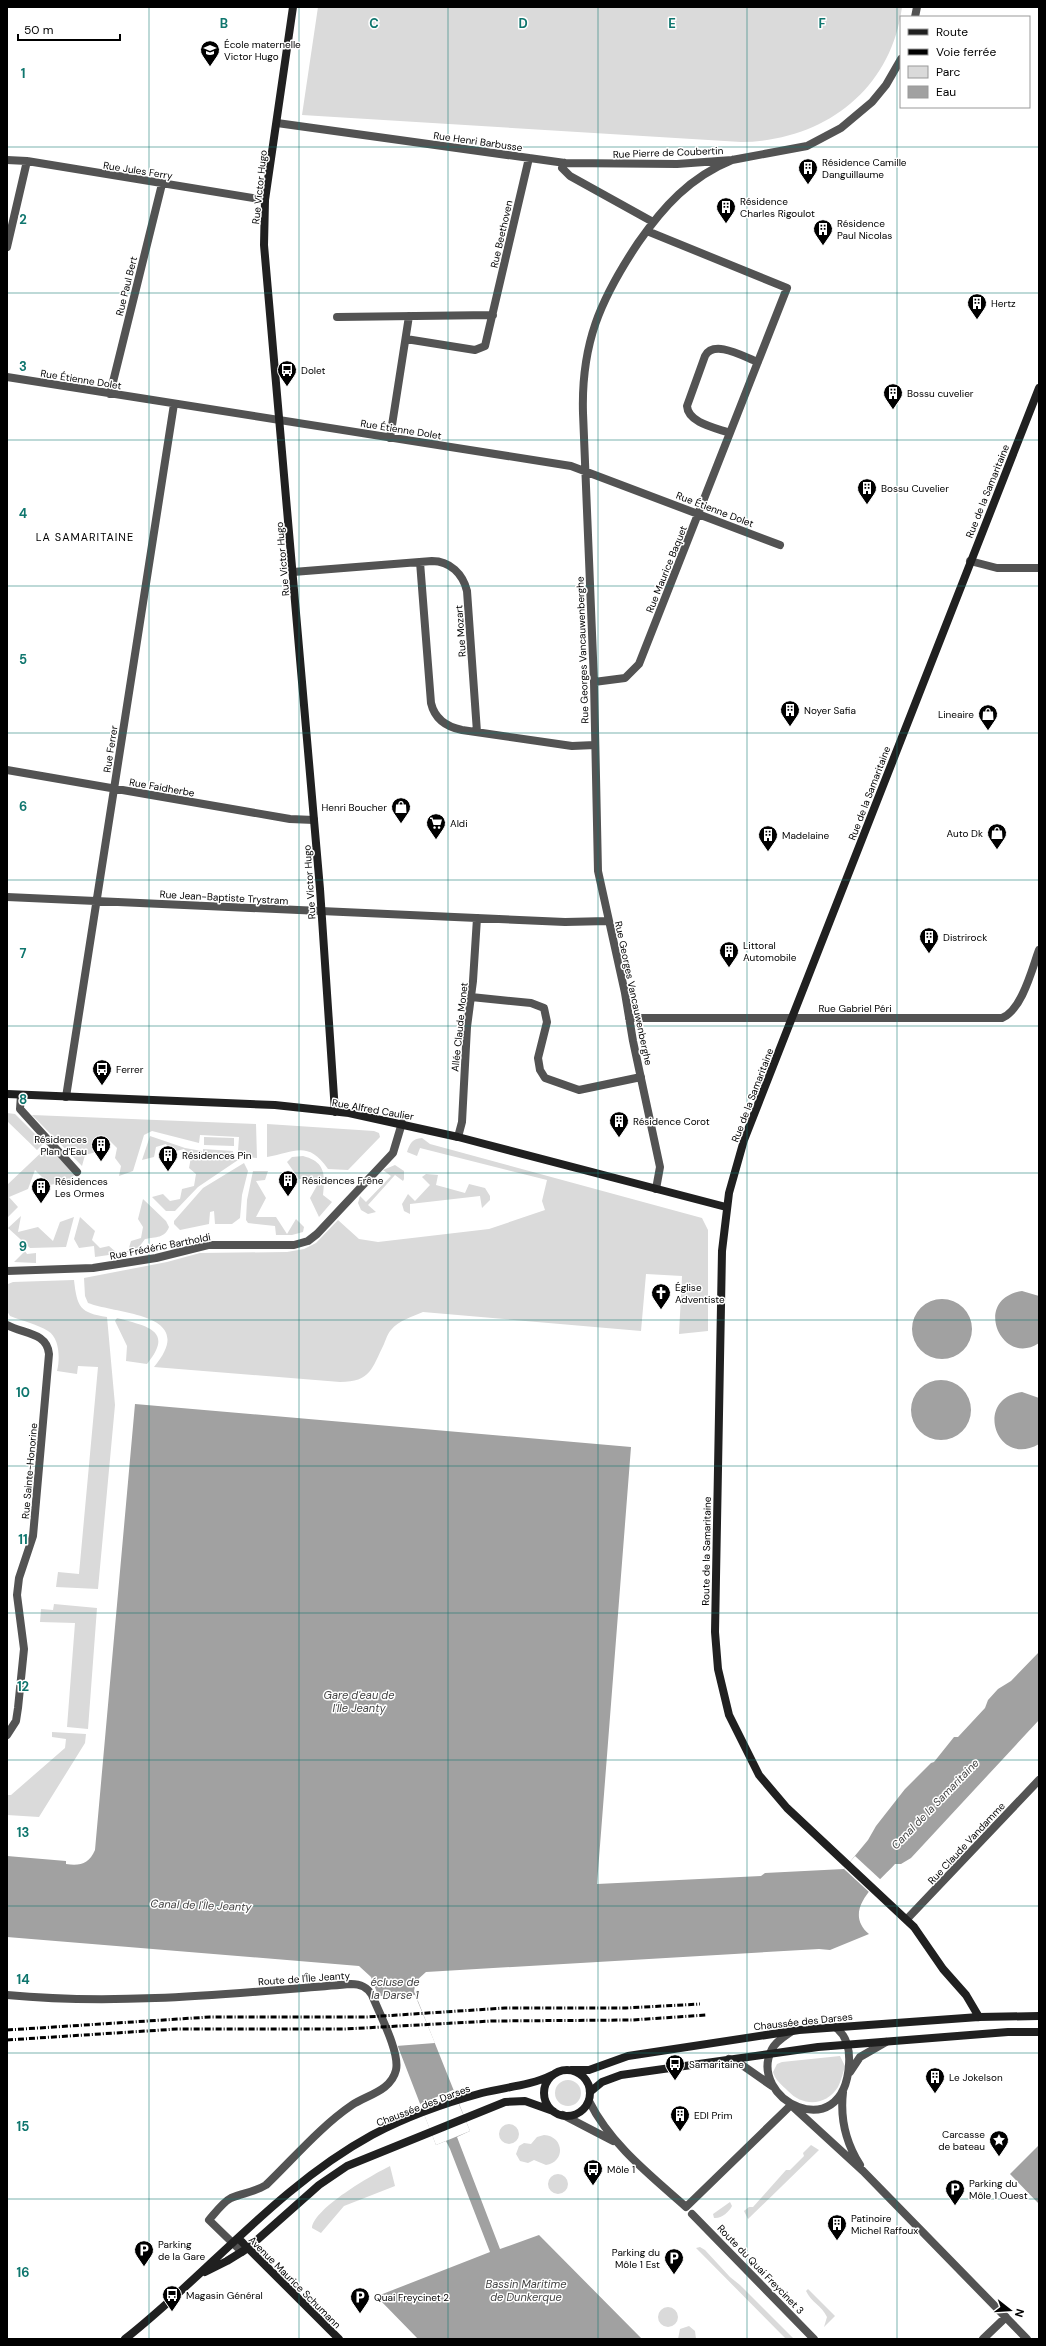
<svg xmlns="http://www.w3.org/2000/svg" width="1046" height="2346" font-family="'DM Sans',sans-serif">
  <rect width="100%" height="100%" fill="#fff"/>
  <!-- green -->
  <path fill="#dadada" d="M318,7H902C891,91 823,141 741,142L302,115Z
    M7,1113L15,1114L44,1143L37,1150L7,1121Z
    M32,1115L256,1124L257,1158L241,1156L238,1151L239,1137L200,1135L199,1143L152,1131L144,1135L133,1171L119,1176L121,1166L115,1158L117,1148L109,1140L97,1143L96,1152L85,1155L82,1166Z
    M267,1124L374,1131L379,1133L380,1137L348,1170L328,1169C308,1140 295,1152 267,1157Z
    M150,1136L185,1148L202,1151V1158L238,1160L198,1187L175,1211H166L152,1197L163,1194L170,1201L180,1199L182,1189L194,1186L196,1174L189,1168L191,1157L184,1149L172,1152L166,1144L156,1147L154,1157L142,1160Z
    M204,1137L234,1138V1146L204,1145Z
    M422,1138L430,1144L702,1218L708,1230V1331L679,1334L682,1276L646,1274L641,1331L423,1312C412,1317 399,1320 391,1330C388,1333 386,1339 384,1344C372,1368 371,1382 340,1382L154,1367C199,1313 120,1315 88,1303L85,1296L84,1278L167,1262L200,1253L287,1252L304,1249L316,1243L338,1220L359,1239L378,1242L489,1229L545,1210L542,1201L547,1180L420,1148L417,1156L407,1152C410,1143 412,1139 422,1138Z
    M47,1147L75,1174L69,1181L50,1185L35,1170L28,1189L9,1197L18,1207L7,1218V1185Z
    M203,1149L233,1151V1159L203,1157Z
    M303,1156C326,1162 325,1175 323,1195L332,1202L319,1217L310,1198L320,1180L299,1179L287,1162L292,1157Z
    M244,1163L248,1171L242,1195L240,1218L232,1224H215L214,1211L210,1212L209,1224L180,1230L174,1224V1221L203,1188Z
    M395,1165L404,1171V1179L403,1181L395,1175L368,1205L376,1212L368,1214L361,1210L358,1203L360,1196L366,1202L391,1176L383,1170Z
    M253,1171H268L265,1180L256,1181L266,1198L256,1217H276L287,1234L296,1219L304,1227L303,1232L292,1235H276L275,1226L248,1223L246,1220L247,1200Z
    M426,1174L438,1175L436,1185L465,1193L469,1184L485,1188L490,1196V1200L482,1208L480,1196L410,1204V1214L404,1211L402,1204L408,1194L415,1201L430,1185L422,1177Z
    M143,1199L166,1221L169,1227C165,1238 156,1237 145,1239L136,1251L95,1257L94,1246L79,1248L74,1239L80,1217L95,1231L92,1240L100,1248L109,1246L117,1253L128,1251L131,1241L141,1238L143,1227L138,1219Z
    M21,1216L18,1232L38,1227L53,1241L60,1222L74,1217L66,1247L30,1248L8,1228Z
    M25,1251L27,1254L36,1253V1263L14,1262Z
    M74,1280C77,1307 80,1313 107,1317L115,1405L98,1589L56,1587L58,1572L79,1574L98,1367L78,1366L77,1374L57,1371C60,1360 60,1338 48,1331C37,1324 22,1321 10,1316L7,1311L8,1284L13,1282Z
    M117,1318C146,1326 175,1330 147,1364L126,1361L127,1346L115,1321Z
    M54,1604L97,1608L88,1729L67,1727L75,1623L40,1622L41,1609L53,1610Z
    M52,1732L86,1734L85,1743L39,1817L7,1815V1795H11L65,1748L66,1739L52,1737Z
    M840,2056L845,2066C843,2073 841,2081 838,2087C826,2106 803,2107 788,2091C782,2085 775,2080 773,2072L777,2064L782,2062Z
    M555 2093a13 13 0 1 1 26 0a13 13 0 1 1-26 0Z
    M499 2134a10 10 0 1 1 20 0a10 10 0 1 1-20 0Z
    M544,2135C564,2136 566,2162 546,2165L534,2160L528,2163L520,2161L516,2154L519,2146L524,2143L531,2144L537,2137Z
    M811,2145L819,2150L748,2219L744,2211L749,2207H753L786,2170H790L804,2156L803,2153Z
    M390,2166L395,2186L344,2206L321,2233L312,2228C314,2208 372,2175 390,2166Z
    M548 2184a10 10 0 1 1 20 0a10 10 0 1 1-20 0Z
    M730,2202L732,2206C729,2212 721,2219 714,2218L713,2214Z
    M700,2247L705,2250L730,2277L740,2285L794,2339H786L696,2248Z
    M808,2289L835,2316L824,2327L827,2317C822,2306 811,2302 806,2291Z
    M658 2317a10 10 0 1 1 20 0a10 10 0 1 1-20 0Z
    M689,2326L695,2331L696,2339H678L680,2329Z"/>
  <!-- water -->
  <path fill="#a1a1a1" d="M1022,1291L1039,1296V1343C1002,1368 971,1299 1022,1291Z
    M912 1329a30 30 0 1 1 60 0a30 30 0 1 1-60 0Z
    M911 1410a30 30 0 1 1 60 0a30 30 0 1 1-60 0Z
    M1022,1392L1039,1398V1444C996,1469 973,1398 1022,1392Z
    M135,1404L631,1447L597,1884L761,1876L765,1873L844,1869L868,1840L876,1826L905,1789L931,1763L934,1762L954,1737H958L985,1708L988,1700L998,1689L1011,1681L1039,1652V1720L911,1858L901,1864H895C878,1883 841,1910 869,1934L830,1950L819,1949L426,1972L416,1981L414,1991L470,2131L457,2137L500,2249L539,2235L642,2339H418L378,2298L380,2295L490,2252L450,2149L446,2141L436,2145L371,1977L359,1966L7,1937V1856L66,1861V1864C80,1866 89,1864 95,1850Z
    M1039,2145V2204L1010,2174Z"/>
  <!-- pier -->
  <path fill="#fff" d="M855,1856L881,1880L869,1892L844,1869Z
    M415,1995L435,2043L396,2046L378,1996Z
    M453,2090L470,2131L436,2145L420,2104Z"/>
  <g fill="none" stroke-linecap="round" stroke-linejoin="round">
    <!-- street -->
    <path stroke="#535353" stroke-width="8" d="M915,17L917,7
      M277,123L565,163L677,164L732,160L807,146L841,128L872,102L886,85L901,59
      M7,160L27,161L265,200
      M565,163L562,168L570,176L653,222
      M7,247L27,161
      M337,317L493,315
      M406,339L475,350L485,346L529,158
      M7,377L571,466L780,545
      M110,394L162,184
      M730,433C716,428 688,423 687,406L705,356C714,339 744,357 758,362
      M390,438L409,316
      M970,561L997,568H1039
      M420,562L431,703C435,720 447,727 462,730L572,746L595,745
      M293,572L432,561C450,561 463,574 467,591L477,732
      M594,682L625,678L639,664L787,288L647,231
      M7,770L290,819L314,820
      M7,897L565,922L608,921
      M471,997L531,1003L544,1008L547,1022L538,1058L540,1070L545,1078L579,1090L641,1077
      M629,1018H1002C1022,1010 1032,969 1039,950
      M21,1095L20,1109L77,1172
      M66,1097L174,404
      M458,1137L462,1122L467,1027L473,981L477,918
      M656,1189L660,1167L633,1041L625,993L598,871L594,682L583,413C581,344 600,300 638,243C663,207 690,177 732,160
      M7,1271L93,1268L156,1258L208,1245H294L308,1241L317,1234L393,1153L402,1123
      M7,1325C23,1334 47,1332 49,1354L33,1536L19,1578L17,1595L24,1649L18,1708L16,1721L7,1735
      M907,1919L1039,1780
      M7,1995C122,2006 237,1993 351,1984C361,1984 367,1987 372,1995C379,2013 400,2052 396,2070C391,2091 367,2095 352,2105C321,2126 293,2159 266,2185C255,2192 243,2193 231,2198C223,2202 215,2213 209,2220L242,2252
      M792,2031C785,2036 776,2041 772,2049C746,2099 843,2148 849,2065C850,2051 847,2035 835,2027
      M729,2059L742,2065L772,2086
      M850,2072L860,2057L886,2042
      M843,2092C840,2118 846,2143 860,2165
      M589,2101C611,2145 650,2175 686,2207L791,2105
      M791,2105L863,2171L1027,2339
      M563,2115L613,2141
      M692,2214L814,2339
      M983,2339L1006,2317"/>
    <!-- secondary -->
    <path stroke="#202020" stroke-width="8" d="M293,7L265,200L264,245L320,889L335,1112
      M7,1094L275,1105L349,1113L458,1137L726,1207
      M979,2017L966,1995L943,1969L914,1927L787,1808L759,1775L729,1715L718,1669L715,1632L722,1251L729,1193L744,1140L1039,388
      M572,2070H589L628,2056L799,2030L979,2017L1039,2016
      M544 2093a23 23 0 1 1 46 0a23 23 0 1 1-46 0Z
      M590,2092L602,2082L621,2075L818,2047L1008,2032H1039
      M238,2238L339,2339
      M205,2272L227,2261L248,2248L319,2185L347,2166L505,2102L525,2101L553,2111
      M125,2339C209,2273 277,2187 372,2135C406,2117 445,2103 482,2093C505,2087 530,2086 552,2075"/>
    <!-- rail -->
    <path stroke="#000" stroke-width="3" stroke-dasharray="6 2 1 2" stroke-linecap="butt" d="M7,2030L210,2017H367L505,2008H626L700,2004
      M7,2040L177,2029H345L491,2021L632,2020L706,2015"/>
  </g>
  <!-- grid -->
  <path fill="none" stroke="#0f766e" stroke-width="1" stroke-opacity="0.55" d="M149,7V2339M299,7V2339M448,7V2339M598,7V2339M747,7V2339M897,7V2339M7,147H1039M7,293H1039M7,440H1039M7,586H1039M7,733H1039M7,880H1039M7,1026H1039M7,1173H1039M7,1320H1039M7,1466H1039M7,1613H1039M7,1760H1039M7,1906H1039M7,2053H1039M7,2199H1039"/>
  <!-- icons -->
  <defs>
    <g id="school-pin" transform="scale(1)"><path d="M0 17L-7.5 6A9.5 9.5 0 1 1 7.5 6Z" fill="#000" stroke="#fff"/><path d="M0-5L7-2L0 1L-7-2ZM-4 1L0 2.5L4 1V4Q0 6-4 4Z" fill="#fff"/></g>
    <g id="building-pin" transform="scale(1)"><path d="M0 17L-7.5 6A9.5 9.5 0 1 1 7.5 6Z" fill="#000" stroke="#fff"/><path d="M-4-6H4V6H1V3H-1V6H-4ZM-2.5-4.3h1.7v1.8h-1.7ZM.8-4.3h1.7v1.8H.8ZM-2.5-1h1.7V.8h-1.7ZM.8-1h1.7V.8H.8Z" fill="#fff"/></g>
    <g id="bus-pin" transform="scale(1)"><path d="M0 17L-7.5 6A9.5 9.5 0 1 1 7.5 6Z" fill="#000" stroke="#fff"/><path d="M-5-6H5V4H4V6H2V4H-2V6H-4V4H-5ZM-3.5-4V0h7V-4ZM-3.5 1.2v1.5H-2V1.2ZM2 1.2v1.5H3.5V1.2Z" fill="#fff"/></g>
    <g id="shop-pin" transform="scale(1)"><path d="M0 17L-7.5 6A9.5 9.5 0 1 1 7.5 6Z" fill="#000" stroke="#fff"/><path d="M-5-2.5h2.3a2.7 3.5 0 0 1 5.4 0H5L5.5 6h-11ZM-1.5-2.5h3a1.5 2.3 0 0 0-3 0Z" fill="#fff"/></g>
    <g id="supermarket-pin" transform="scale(1)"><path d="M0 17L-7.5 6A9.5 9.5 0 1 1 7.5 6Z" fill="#000" stroke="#fff"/><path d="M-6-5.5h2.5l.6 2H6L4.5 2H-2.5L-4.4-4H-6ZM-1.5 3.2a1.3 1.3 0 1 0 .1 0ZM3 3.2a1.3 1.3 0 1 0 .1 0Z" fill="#fff"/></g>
    <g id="church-pin" transform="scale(1)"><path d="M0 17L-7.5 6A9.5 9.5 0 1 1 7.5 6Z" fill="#000" stroke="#fff"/><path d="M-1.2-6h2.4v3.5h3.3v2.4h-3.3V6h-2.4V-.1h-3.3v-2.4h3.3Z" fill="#fff"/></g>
    <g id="sight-pin" transform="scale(1)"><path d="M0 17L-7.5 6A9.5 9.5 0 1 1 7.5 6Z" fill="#000" stroke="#fff"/><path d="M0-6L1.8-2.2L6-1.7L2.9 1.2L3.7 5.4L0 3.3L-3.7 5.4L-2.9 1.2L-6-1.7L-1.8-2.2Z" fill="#fff"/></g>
    <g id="parking-pin" transform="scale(1)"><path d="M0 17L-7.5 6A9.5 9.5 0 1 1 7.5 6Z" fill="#000" stroke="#fff"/><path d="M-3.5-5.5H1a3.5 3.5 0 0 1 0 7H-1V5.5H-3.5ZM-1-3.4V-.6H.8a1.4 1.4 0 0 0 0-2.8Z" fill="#fff"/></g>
  </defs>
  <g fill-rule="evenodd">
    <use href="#school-pin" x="210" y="50"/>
    <use href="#building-pin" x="808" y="168"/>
    <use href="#building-pin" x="726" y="207"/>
    <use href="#building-pin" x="823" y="229"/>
    <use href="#building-pin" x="977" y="303"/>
    <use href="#bus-pin" x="287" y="370"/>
    <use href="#building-pin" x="893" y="393"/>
    <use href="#building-pin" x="867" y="488"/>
    <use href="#building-pin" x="790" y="710"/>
    <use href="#shop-pin" x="988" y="714"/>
    <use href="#shop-pin" x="401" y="807"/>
    <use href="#supermarket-pin" x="436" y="823"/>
    <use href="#shop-pin" x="997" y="833"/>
    <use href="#building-pin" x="768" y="835"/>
    <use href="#building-pin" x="929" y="937"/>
    <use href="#building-pin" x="729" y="951"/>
    <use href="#bus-pin" x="102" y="1069"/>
    <use href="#building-pin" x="619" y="1121"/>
    <use href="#building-pin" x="101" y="1145"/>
    <use href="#building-pin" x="168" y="1155"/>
    <use href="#building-pin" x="288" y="1180"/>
    <use href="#building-pin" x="41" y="1187"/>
    <use href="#church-pin" x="661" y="1293"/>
    <use href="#bus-pin" x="675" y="2064"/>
    <use href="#building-pin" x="935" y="2077"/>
    <use href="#building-pin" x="680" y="2115"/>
    <use href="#sight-pin" x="999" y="2140"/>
    <use href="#bus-pin" x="593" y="2169"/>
    <use href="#parking-pin" x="955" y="2189"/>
    <use href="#building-pin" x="837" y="2224"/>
    <use href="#parking-pin" x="144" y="2250"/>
    <use href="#parking-pin" x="674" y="2258"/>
    <use href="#bus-pin" x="172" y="2295"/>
    <use href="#parking-pin" x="360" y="2297"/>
  </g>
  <g text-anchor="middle" stroke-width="3" stroke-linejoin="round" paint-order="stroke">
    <!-- poi labels -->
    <g font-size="10" fill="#000" stroke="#fff" text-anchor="start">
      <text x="224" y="48">École maternelle<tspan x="224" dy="12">Victor Hugo</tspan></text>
      <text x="822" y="166">Résidence Camille<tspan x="822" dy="12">Danguillaume</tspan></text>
      <text x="740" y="205">Résidence<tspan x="740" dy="12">Charles Rigoulot</tspan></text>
      <text x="837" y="227">Résidence<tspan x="837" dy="12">Paul Nicolas</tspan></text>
      <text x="991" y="307">Hertz</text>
      <text x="301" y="374">Dolet</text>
      <text x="907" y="397">Bossu cuvelier</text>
      <text x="881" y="492">Bossu Cuvelier</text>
      <text x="804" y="714">Noyer Safia</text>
      <text x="974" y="718" text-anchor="end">Lineaire</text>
      <text x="387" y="811" text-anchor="end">Henri Boucher</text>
      <text x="450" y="827">Aldi</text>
      <text x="983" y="837" text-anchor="end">Auto Dk</text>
      <text x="782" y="839">Madelaine</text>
      <text x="943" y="941">Distrirock</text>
      <text x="743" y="949">Littoral<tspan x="743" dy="12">Automobile</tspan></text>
      <text x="116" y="1073">Ferrer</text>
      <text x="633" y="1125">Résidence Corot</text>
      <text x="87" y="1143" text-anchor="end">Résidences<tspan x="87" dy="12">Plan d'Eau</tspan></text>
      <text x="182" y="1159">Résidences Pin</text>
      <text x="302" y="1184">Résidences Frêne</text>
      <text x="55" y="1185">Résidences<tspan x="55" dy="12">Les Ormes</tspan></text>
      <text x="675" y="1291">Église<tspan x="675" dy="12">Adventiste</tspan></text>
      <text x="689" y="2068">Samaritaine</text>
      <text x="949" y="2081">Le Jokelson</text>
      <text x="694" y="2119">EDI Prim</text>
      <text x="985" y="2138" text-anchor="end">Carcasse<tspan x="985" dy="12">de bateau</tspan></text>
      <text x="607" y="2173">Môle 1</text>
      <text x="969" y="2187">Parking du<tspan x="969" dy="12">Môle 1 Ouest</tspan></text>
      <text x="851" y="2222">Patinoire<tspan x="851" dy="12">Michel Raffoux</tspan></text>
      <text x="158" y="2248">Parking<tspan x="158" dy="12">de la Gare</tspan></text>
      <text x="660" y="2256" text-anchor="end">Parking du<tspan x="660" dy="12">Môle 1 Est</tspan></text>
      <text x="186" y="2299">Magasin Général</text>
      <text x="374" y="2301">Quai Freycinet 2</text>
    </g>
    <!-- street labels -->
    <g font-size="10" fill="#000" stroke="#fff">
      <text transform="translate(478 141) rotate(8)" y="4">Rue Henri Barbusse</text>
      <text transform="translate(668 152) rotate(-2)" y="4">Rue Pierre de Coubertin</text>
      <text transform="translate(138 170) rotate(9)" y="4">Rue Jules Ferry</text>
      <text transform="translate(259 187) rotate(-84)" y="4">Rue Victor Hugo</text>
      <text transform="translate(501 234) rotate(-77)" y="4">Rue Beethoven</text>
      <text transform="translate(126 286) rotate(-76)" y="4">Rue Paul Bert</text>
      <text transform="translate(81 379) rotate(9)" y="4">Rue Étienne Dolet</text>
      <text transform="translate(401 429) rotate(9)" y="4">Rue Étienne Dolet</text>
      <text transform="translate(987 491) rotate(-68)" y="4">Rue de la Samaritaine</text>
      <text transform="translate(715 509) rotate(21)" y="4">Rue Étienne Dolet</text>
      <text transform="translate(282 559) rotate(-95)" y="4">Rue Victor Hugo</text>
      <text transform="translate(666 569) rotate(-68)" y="4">Rue Maurice Baquet</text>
      <text transform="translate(460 631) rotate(-94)" y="4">Rue Mozart</text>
      <text transform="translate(582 650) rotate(-92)" y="4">Rue Georges Vancauwenberghe</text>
      <text transform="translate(110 749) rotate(-81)" y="4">Rue Ferrer</text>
      <text transform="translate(162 787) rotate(10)" y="4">Rue Faidherbe</text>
      <text transform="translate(869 793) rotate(-69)" y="4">Rue de la Samaritaine</text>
      <text transform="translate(309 882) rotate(-94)" y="4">Rue Victor Hugo</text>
      <text transform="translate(224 897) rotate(3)" y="4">Rue Jean-Baptiste Trystram</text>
      <text transform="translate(634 993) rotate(78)" y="4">Rue Georges Vancauwenberghe</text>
      <text x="855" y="1012">Rue Gabriel Péri</text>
      <text transform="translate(459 1027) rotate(-84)" y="4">Allée Claude Monet</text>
      <text transform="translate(752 1095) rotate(-69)" y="4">Rue de la Samaritaine</text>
      <text transform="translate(373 1109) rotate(10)" y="4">Rue Alfred Caulier</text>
      <text transform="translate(160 1246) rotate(-11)" y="4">Rue Frédéric Bartholdi</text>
      <text transform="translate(29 1471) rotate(-85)" y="4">Rue Sainte-Honorine</text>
      <text transform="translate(706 1551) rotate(-89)" y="4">Route de la Samaritaine</text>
      <text transform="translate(966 1843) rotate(-47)" y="4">Rue Claude Vandamme</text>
      <text transform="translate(304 1978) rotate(-4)" y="4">Route de l'Île Jeanty</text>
      <text transform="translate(803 2021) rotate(-6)" y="4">Chaussée des Darses</text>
      <text transform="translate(423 2105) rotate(-21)" y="4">Chaussée des Darses</text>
      <text transform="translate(761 2269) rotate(46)" y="4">Route du Quai Freycinet 3</text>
      <text transform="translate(295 2282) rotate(45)" y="4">Avenue Maurice Schumann</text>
    </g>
    <!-- neighbourhood labels -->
    <g font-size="11" letter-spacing="1" fill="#000" stroke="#fff">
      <text x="85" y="541">LA SAMARITAINE</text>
    </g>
    <!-- water labels -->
    <g font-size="11" font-style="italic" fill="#424242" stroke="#fff">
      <text x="359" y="1699">Gare d'eau de<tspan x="359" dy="13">l'Île Jeanty</tspan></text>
      <text transform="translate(935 1804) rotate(-46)" y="4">Canal de la Samaritaine</text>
      <text transform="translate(201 1905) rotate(2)" y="4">Canal de l'Île Jeanty</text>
      <text x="395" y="1986">écluse de<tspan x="395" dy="13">la Darse 1</tspan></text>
      <text x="526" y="2288">Bassin Maritime<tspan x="526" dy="13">de Dunkerque</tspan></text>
    </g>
  </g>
  <g font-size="13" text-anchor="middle" font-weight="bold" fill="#0f766e" stroke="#fff" stroke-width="3" stroke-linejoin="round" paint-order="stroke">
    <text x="224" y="28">B</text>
    <text x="374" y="28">C</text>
    <text x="523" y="28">D</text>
    <text x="672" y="28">E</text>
    <text x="822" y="28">F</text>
    <text x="23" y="78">1</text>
    <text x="23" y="224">2</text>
    <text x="23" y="371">3</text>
    <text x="23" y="518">4</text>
    <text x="23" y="664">5</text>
    <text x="23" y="811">6</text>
    <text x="23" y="958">7</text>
    <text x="23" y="1104">8</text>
    <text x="23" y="1251">9</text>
    <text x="23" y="1397">10</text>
    <text x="23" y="1544">11</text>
    <text x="23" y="1691">12</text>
    <text x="23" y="1837">13</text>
    <text x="23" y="1984">14</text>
    <text x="23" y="2131">15</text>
    <text x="23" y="2277">16</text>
  </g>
  <!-- border -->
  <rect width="1046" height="2346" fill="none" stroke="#000000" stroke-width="16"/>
  <!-- legend -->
  <rect x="900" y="16" width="130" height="92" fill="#ffffff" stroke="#999999"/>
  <rect x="908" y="29" width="20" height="6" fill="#202020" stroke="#999999"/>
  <text x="936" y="36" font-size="12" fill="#000000">Route</text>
  <rect x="908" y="49" width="20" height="6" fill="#000000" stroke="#999999"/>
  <text x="936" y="56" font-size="12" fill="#000000">Voie ferrée</text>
  <rect x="908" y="66" width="20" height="12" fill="#dadada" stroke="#999999"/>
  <text x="936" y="76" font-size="12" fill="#000000">Parc</text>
  <rect x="908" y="86" width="20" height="12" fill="#a1a1a1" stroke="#999999"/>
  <text x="936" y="96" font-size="12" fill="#000000">Eau</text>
  <!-- north arrow -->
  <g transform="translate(1010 2310) rotate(107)" stroke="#ffffff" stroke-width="3" paint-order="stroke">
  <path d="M0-3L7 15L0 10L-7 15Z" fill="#000000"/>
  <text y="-6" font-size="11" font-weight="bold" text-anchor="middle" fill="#000000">N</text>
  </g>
  <!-- scale -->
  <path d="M18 34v6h102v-6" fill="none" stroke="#000000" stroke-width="2"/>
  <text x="24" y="34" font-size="12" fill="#000000" stroke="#ffffff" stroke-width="3" paint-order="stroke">50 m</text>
</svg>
